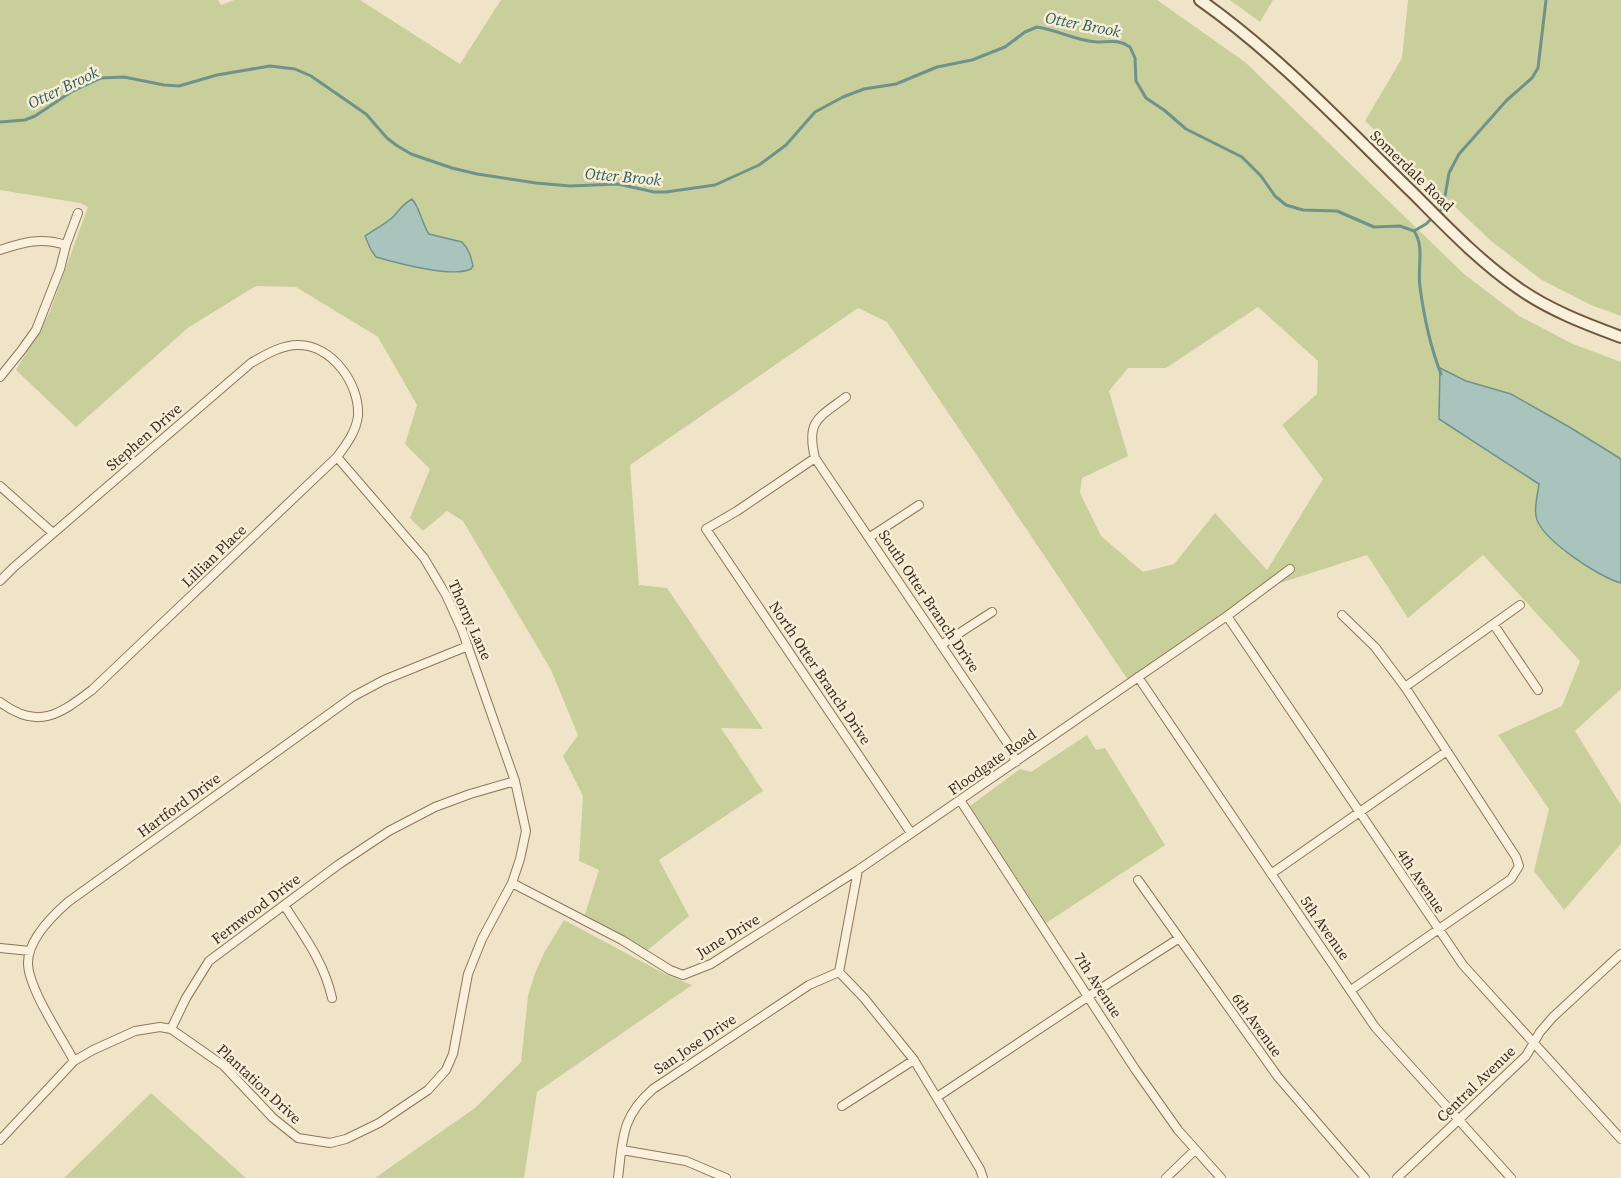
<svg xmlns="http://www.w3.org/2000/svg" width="1621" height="1178" font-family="'Source Serif 4',serif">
  <rect width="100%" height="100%" fill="#f0e4c8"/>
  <!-- green -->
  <path fill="#c9cf9b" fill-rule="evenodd" d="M0,0H218L221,5L234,0H360L460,64L501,0H1157L1245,62L1464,274L1519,316L1573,344L1621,362V459L1571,428L1511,394L1466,381L1440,368L1439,418L1539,484C1538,492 1534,510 1536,517C1540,538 1601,578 1621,583V689L1575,731L1621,805V844L1564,910L1534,871L1549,809L1498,735L1562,706L1580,661L1483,555L1408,618L1367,555L1274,585L1132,686L887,322L858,308L630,465L639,585L667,588L763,729L721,728L763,791L659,860L689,916L643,954L583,920L599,870L579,861L583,796L563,756L578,735L551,670L463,521L447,511L423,531L410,518L430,469L405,444L417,405L378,337L296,287L256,286L189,327L76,427L16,370L49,314L88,207L80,203L0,190ZM1258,307L1318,361L1317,394L1282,425L1323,479L1267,570L1215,513L1174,564L1143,572L1101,536L1080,493L1082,478L1128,456L1109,391L1128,368H1166Z
    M1230,0H1273L1260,22Z
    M1408,0H1621V316L1591,305L1542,280L1491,241L1365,121L1402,58Z
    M1087,735L1096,750L1105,748L1165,845L1046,923L970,806L1020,769L1031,772Z
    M564,920L665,974L692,985L537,1092L524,1178H375L475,1108L521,1062L528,996L535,973L544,953Z
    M151,1093L246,1178H64Z"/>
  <!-- water -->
  <path fill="#a9c4bc" stroke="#6f938a" stroke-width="1.5" d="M412,199C420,208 422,224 429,234L462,242C469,249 471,257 473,266L471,269C452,278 397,263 376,257L371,250L365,236C375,229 386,224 394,216C400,209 403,204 412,199Z
    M1440,368L1466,381L1511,394L1571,428L1621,459V583C1600,578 1539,538 1536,516C1534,506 1538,493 1539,484L1439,419Z"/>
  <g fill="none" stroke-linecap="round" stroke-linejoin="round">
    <!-- stream -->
    <path stroke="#6f938a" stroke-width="3" d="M0,122L25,120L35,116L71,92L101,78L124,77L164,85L179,86L217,75L270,66L295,69L311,76L366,114L387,138L396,145L411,154L452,168L477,174L536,183L570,186L618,184L654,192H666L715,185L759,165L786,145L815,112L843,97L864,89L896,84L937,67L972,60L1005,47L1025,32L1037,27C1058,30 1076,41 1097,42C1110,42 1118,39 1130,47L1135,58L1136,81L1146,98L1164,110L1186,129L1242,157L1261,176L1275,196L1286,205L1303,210L1337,211L1374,227L1400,226L1414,231
      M1414,231C1425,247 1417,268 1420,287C1424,317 1430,346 1441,374
      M1414,231L1426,224L1443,208L1449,173L1459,154L1507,100L1532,78L1538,68L1546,0"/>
    <!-- street casing -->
    <g stroke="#8d765c" stroke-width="10">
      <path id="street" d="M0,250C24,242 41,237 66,245
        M0,377L21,351L36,330L60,269L66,245L78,213
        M846,397C818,418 806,421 815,458L1008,744L1016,762
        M815,458L737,511L706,529L911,833
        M0,486L53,533
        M870,537L919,505
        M0,581L14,567L251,363C265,355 281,345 298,345C332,345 360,384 358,416C356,432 346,445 337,457L92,690C60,714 38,731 0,702
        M1342,615L1375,647L1405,687L1516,857L1519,866L1511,879L1351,990
        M1227,616L1463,965L1621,1139
        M1494,625L1538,690
        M941,645L992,612
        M1138,677L1375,1027L1511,1178
        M1405,687L1520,605
        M960,800L1135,1069L1178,1130L1221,1178
        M1271,874L1447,751
        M1138,880L1278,1077L1365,1178
        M512,883L622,940L670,970L683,975L711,964L858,870
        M284,905C304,936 324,962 332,998
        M0,948L30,951
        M839,972L858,870L1227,616L1290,569
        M839,972L864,998L914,1060L980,1169L983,1178
        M171,1029L186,998L209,961L338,865L389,831L435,807L470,794L515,781
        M74,1061C62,1038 28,988 28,963C28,940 52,916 68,902L354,696L384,680L468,646
        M937,1097L1089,996L1178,939
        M842,1106L914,1060
        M0,1140L74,1061L93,1050L135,1031L160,1027L171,1029L224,1066L273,1118L298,1138L330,1143L346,1139L379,1123L428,1090L446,1070L453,1054L468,974L482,939L512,883L520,859L526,831L515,781L462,630L446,595L424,558L337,457
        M622,1150L686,1161L726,1178
        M618,1178C623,1138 621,1117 653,1089L809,985L839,972
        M1166,1178L1195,1150
        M1397,1178L1526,1056L1540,1032L1553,1017L1621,954"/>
    </g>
    <!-- secondary casing -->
    <g stroke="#6f573f" stroke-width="14">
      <path id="secondary" d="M1200,0C1278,55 1344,126 1413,193C1446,226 1479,261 1518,288C1549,310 1586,324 1621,337"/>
    </g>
    <!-- street -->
    <use href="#street" stroke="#faf1dc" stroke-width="8"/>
    <!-- secondary -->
    <use href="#secondary" stroke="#faf1dc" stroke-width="10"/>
  </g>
  <g text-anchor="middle" stroke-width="5" stroke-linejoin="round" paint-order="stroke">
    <!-- street labels -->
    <g font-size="15" fill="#3d2e20" stroke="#f7eed8">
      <text transform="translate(1412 171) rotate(44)" y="5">Somerdale Road</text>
      <text transform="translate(144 437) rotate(-41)" y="5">Stephen Drive</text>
      <text transform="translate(214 556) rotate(-44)" y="5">Lillian Place</text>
      <text transform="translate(929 601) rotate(56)" y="5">South Otter Branch Drive</text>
      <text transform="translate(470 620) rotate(66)" y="5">Thorny Lane</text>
      <text transform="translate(820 673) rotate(56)" y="5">North Otter Branch Drive</text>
      <text transform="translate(992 762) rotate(-35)" y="5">Floodgate Road</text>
      <text transform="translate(179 805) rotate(-36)" y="5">Hartford Drive</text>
      <text transform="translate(1421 881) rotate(56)" y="5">4th Avenue</text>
      <text transform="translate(256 909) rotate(-37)" y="5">Fernwood Drive</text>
      <text transform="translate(1325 928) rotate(55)" y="5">5th Avenue</text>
      <text transform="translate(728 936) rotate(-31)" y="5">June Drive</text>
      <text transform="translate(1098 985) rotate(57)" y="5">7th Avenue</text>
      <text transform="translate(1257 1025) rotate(54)" y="5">6th Avenue</text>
      <text transform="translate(695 1044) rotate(-34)" y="5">San Jose Drive</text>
      <text transform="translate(259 1084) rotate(43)" y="5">Plantation Drive</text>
      <text transform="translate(1476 1084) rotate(-44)" y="5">Central Avenue</text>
    </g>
    <!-- water labels -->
    <g font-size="16" font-style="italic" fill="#2f5d5a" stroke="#f7eed8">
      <text transform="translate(1083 24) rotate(11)" y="6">Otter Brook</text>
      <text transform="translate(63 87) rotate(-26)" y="6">Otter Brook</text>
      <text transform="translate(623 176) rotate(5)" y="6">Otter Brook</text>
    </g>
  </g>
</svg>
